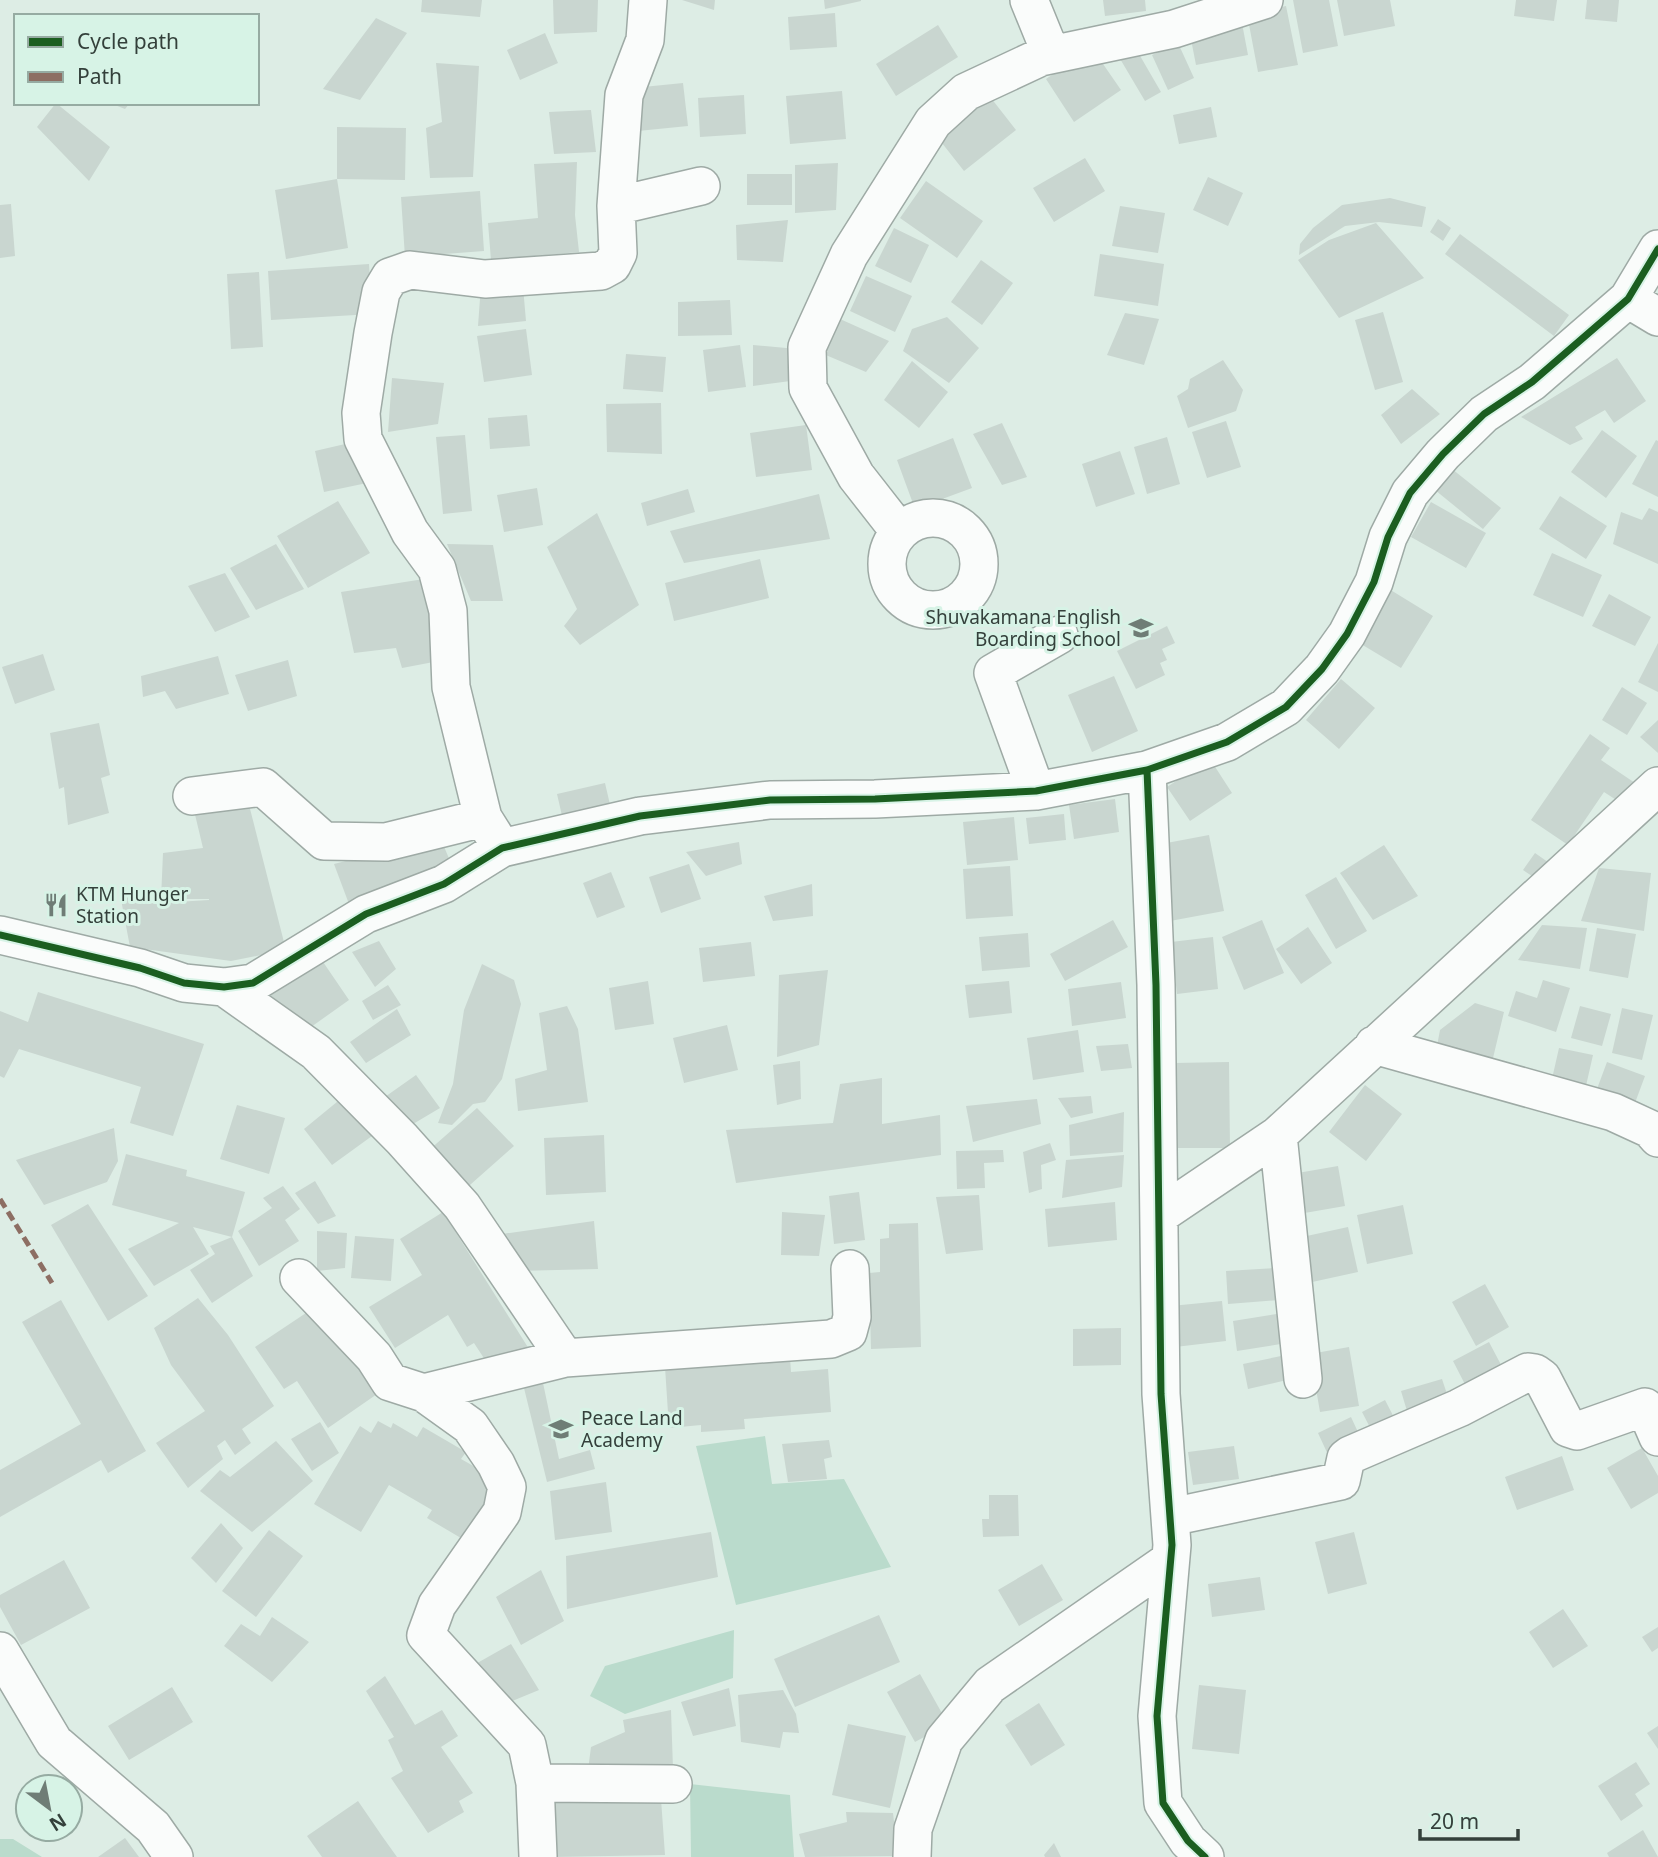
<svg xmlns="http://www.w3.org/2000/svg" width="1658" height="1857" font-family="'Noto Sans',sans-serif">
  <rect width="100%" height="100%" fill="#ddede5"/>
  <!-- green -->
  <path fill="#badbcc" d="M765,1436L772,1484L844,1479L891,1567L736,1605L696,1446Z
    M734,1630L733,1678L625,1714L590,1696L605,1666Z
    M690,1784L790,1795L794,1857H691Z
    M0,1839H13L42,1857H0Z"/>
  <!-- building -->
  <path fill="#c9d6d0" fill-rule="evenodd" d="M422,0H482L480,17L421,12Z
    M553,0H598L597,32L554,34Z
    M682,0H715L714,10Z
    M824,0H861V1L825,9Z
    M1103,0H1145L1146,11L1105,16Z
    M1293,0H1329L1338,46L1303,53Z
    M1337,0H1390L1395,26L1344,36Z
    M1516,0H1557L1554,21L1514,16Z
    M1587,0H1619L1617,22L1585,19Z
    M1286,6L1298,65L1258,72L1247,14Z
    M835,13L837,47L790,50L788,17Z
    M376,18L407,33L360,100L323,89Z
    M1241,18L1248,55L1196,65L1189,29Z
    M938,25L958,57L896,96L876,64Z
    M545,33L558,63L520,80L507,50Z
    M1132,42L1161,92L1145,101L1116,52Z
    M1178,43L1194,78L1168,90L1152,55Z
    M1092,48L1121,90L1074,122L1046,79Z
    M436,63L479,66L473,177L430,178L426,128L442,122Z
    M683,83L688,126L638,131L633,88Z
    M842,91L846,139L790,144L786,96Z
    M744,95L746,134L700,137L698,98Z
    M991,98L1016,130L964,171L938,138Z
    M56,103L110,147L89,181L37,127Z
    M110,103H130L125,109Z
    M1211,107L1217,137L1179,144L1173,115Z
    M591,110L596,152L554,154L549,112Z
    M337,127L406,128L405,180L337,179L348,248L286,259L275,190L337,179Z
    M1085,158L1105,191L1054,222L1033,188Z
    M577,162L575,215L579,252L491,260L488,223L538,218L534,164Z
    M838,163L836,210L795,213V165Z
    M747,174H792V205H747Z
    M1208,177L1243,193L1228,226L1193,210Z
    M926,181L983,221L957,258L900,218Z
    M480,191L484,251L405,257L401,197Z
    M1390,198L1426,207L1422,227L1379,222L1345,226L1299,255L1300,244L1313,228L1342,205Z
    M11,204L15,256L0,258V205Z
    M1120,206L1165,213L1158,253L1112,246Z
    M1438,219L1451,228L1443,241L1430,232Z
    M788,220L783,262L737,260L736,225Z
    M1376,223L1424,278L1339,318L1298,260L1329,240Z
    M894,228L929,245L911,283L875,266Z
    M1460,234L1569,315L1554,336L1445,254Z
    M1100,254L1164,264L1158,306L1094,296Z
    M981,260L1013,283L982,325L951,302Z
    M369,264L372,314L271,320L268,271Z
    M259,272L263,347L231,349L227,274Z
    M866,276L912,296L895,332L850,311Z
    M481,285L523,287L526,321L478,326Z
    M730,300L732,335L678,336V302Z
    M1383,312L1403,382L1375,390L1355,320Z
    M1125,313L1159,319L1144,365L1107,355Z
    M947,317L979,348L949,383L903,351L912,329Z
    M840,319L889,341L866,372L821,353Z
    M526,329L532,375L484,382L477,336Z
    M740,345L746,387L708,392L703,350Z
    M753,345L797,349L798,380L753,386Z
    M626,354L666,357L663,392L623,389Z
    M1617,358L1646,401L1614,423L1605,410L1575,427L1583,439L1570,445L1521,417Z
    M1223,360L1243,390L1236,411L1188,428L1177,396L1188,389L1190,379Z
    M912,361L948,392L919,428L884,400Z
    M392,378L444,383L438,424L388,432Z
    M1412,389L1440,414L1401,444L1381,415Z
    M661,403L662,454L607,452L606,404Z
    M527,415L530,446L490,449L488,418Z
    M1226,421L1241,467L1207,478L1192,432Z
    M1002,423L1027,477L1002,485L973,434Z
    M806,425L812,470L756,477L750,433Z
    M1602,430L1637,456L1606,498L1571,472Z
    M465,435L472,511L443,514L436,437Z
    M1167,437L1180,484L1147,494L1134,447Z
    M953,438L972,488L915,509L897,460Z
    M1656,440L1658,441V497L1632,484Z
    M358,441L367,483L324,492L315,451Z
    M1120,451L1135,494L1096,507L1082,464Z
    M1452,469L1501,508L1483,529L1435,490Z
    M537,488L543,525L504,532L497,495Z
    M688,489L695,512L647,526L641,503Z
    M819,494L830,539L684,563L670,531Z
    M1560,496L1607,526L1586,559L1539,529Z
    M338,501L370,553L308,588L277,536Z
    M1431,502L1486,533L1466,568L1411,537Z
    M1649,508L1658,512V564L1613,544L1621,512L1642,520Z
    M597,513L639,605L580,645L564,626L577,609L547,547Z
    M276,544L304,589L256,610L230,568Z
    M447,544L493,545L503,601H471Z
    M1552,553L1602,575L1583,617L1533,595Z
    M760,559L769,598L674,621L665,583Z
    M225,573L250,617L215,632L188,586Z
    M424,579L444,660L402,668L396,648L354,653L341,592Z
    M1389,589L1433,616L1401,668L1356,641Z
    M1609,594L1651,617L1635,646L1592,626Z
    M1167,626L1175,643L1162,649L1167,660L1160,663L1165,675L1136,689L1117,651Z
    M1658,643V692L1638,682Z
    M43,654L55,690L15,704L2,667Z
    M218,656L229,694L176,709L165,691L143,697L141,676Z
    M288,660L297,696L248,711L235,675Z
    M1114,676L1138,731L1092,752L1068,695Z
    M1341,679L1375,708L1339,749L1306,720Z
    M1622,687L1647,703L1627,735L1602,720Z
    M1658,720V753L1640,737Z
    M99,723L110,775L101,778L109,813L68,825L64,787L59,789L50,733Z
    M1590,734L1610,748L1601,760L1638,785L1624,805L1604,792L1568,845L1531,820Z
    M1210,759L1232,793L1190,821L1167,787Z
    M605,783L611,809L563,820L557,794Z
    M247,797L286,950L231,961L130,947L120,894L161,899L163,853L203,848L192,802ZM161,899H209V900L176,902Z
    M1115,799L1119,832L1074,839L1069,805Z
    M1064,814L1066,840L1029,844L1026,818Z
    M1014,817L1018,860L967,865L963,822Z
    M1209,835L1224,911L1170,921L1156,845Z
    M440,837L453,868L349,904L334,864Z
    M739,842L742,864L706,876L686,852Z
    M1384,845L1418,896L1373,920L1340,873Z
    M1535,853L1555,867L1544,884L1523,870Z
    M689,864L701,899L661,913L649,877Z
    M1010,866L1013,916L966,919L963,869Z
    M1599,868L1651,873L1644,931L1581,921Z
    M611,872L625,907L597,918L583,883Z
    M1336,877L1367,931L1336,949L1305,895Z
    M812,884L813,916L773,921L764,896Z
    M1113,920L1128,947L1065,981L1050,954Z
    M1262,920L1284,973L1244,990L1222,937Z
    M1542,925L1587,928L1580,969L1518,960Z
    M1308,927L1332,963L1301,984L1276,949Z
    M1597,928L1636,934L1628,978L1589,971Z
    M1028,933L1030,967L982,971L979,937Z
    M1213,937L1218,989L1177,994L1171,942Z
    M379,941L396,969L375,987L352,952Z
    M751,942L755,976L703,982L699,948Z
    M319,956L349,1000L304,1032L256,1003Z
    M482,964L514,980L521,1004L502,1079L485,1102L473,1104L452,1125L438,1123L453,1084L464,1010Z
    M828,970L819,1045L777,1057L779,975Z
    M1543,980L1570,988L1556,1032L1508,1016L1516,991L1537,998Z
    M648,981L654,1024L615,1030L609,988Z
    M1009,981L1012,1013L969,1018L965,985Z
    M1121,982L1126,1018L1072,1026L1068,989Z
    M388,985L401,1005L373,1020L362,1001Z
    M38,992L204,1044L173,1136L130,1123L141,1087L19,1049L4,1078L0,1076V1011L28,1022Z
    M1475,1003L1504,1012L1493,1058L1437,1046L1440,1030Z
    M567,1006L578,1029L588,1102L518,1111L515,1079L547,1070L539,1013Z
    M1580,1006L1611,1014L1602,1046L1571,1038Z
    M1622,1008L1653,1015L1642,1060L1612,1053Z
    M397,1009L411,1035L366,1063L350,1042Z
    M727,1025L738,1070L684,1083L673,1038Z
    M1078,1030L1084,1072L1033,1080L1027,1038Z
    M1128,1044L1132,1068L1101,1071L1096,1046Z
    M1559,1048L1593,1055L1583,1099L1549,1092Z
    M800,1061L801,1099L777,1105L773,1065Z
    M1229,1062L1230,1148H1175L1174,1063Z
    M1607,1062L1645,1076L1632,1111L1594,1097Z
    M416,1075L440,1108L408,1127L382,1099Z
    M882,1078V1124L940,1115L941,1155L736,1183L726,1130L833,1123L840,1084Z
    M1365,1085L1402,1114L1366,1161L1329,1132Z
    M1091,1096L1093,1113L1071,1118L1058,1098Z
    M343,1097L372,1136L332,1165L304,1129Z
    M1037,1099L1041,1124L973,1142L966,1106Z
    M237,1105L285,1118L269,1174L220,1159Z
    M477,1108L514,1146L462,1192L428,1151Z
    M1124,1112L1123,1152L1070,1156L1069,1125Z
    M114,1128L118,1161L107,1182L44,1205L16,1160Z
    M604,1135L606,1192L546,1195L544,1138Z
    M1050,1143L1056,1160L1041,1165L1042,1189L1029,1193L1023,1152Z
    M1003,1150L1004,1162L984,1163L985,1188L957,1189L956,1151Z
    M126,1154L187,1170L186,1176L245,1192L232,1237L193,1227L209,1254L154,1286L128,1249L179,1223L112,1205Z
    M1124,1155L1122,1187L1062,1198L1066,1160Z
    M1338,1166L1345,1206L1293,1215L1286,1175Z
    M315,1181L336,1216L318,1224L295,1193Z
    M283,1186L300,1209L285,1220L299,1241L259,1266L238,1231L272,1208L263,1198Z
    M859,1192L865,1240L834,1244L829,1196Z
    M979,1195L983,1250L946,1254L936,1197Z
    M1115,1202L1117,1240L1048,1247L1045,1209Z
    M88,1204L148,1296L108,1321L51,1225Z
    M1403,1205L1413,1254L1367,1264L1357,1215Z
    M443,1212L529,1349L493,1372L474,1343L467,1347L448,1315L395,1348L369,1307L422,1275L400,1239Z
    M782,1212L825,1215L819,1256L781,1255Z
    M594,1221L598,1269L516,1271L502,1234Z
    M918,1223L921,1347L871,1349L869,1273L880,1272V1239L889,1238V1224Z
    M1348,1227L1358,1272L1303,1284L1293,1239Z
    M317,1231L347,1233L345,1268L317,1271Z
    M355,1236L394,1239L391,1281L351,1278Z
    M232,1237L253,1276L212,1303L190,1270L215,1254L210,1246Z
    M1276,1268L1279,1300L1228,1304L1226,1271Z
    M1485,1284L1509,1327L1476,1346L1452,1302Z
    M198,1298L228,1335L274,1406L242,1429L251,1443L235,1455L225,1440L217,1446L223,1459L188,1488L156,1443L205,1411L171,1365L154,1328Z
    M61,1300L146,1451L108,1473L101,1460L0,1517V1470L81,1424L22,1322Z
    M1222,1301L1226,1341L1175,1347L1171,1306Z
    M312,1309L341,1351L349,1346L380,1392L328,1428L297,1381L284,1389L255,1347Z
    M1283,1313L1287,1343L1237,1351L1233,1321Z
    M1121,1328V1365L1073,1366V1329Z
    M1489,1342L1508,1378L1471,1396L1453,1361Z
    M1349,1347L1359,1406L1320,1412L1310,1354Z
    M1286,1355L1291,1379L1248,1389L1243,1364Z
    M790,1357L791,1372L828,1369L831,1412L744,1419L745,1429L701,1432V1425L669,1428L665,1367Z
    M1442,1379L1452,1409L1410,1421L1401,1391Z
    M543,1383L559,1459L590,1450L595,1469L547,1482L524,1388Z
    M1385,1400L1400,1429L1377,1441L1362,1412Z
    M1351,1417L1363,1443L1330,1459L1318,1433Z
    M378,1421L391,1428L393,1423L417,1437L423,1427L466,1452L461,1459L500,1481L466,1541L427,1518L432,1510L389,1485L361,1532L314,1504L360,1426L371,1433Z
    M320,1422L339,1453L312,1471L291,1439Z
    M829,1440L832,1457L824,1459L827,1479L788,1482L782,1444Z
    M276,1441L313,1481L252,1532L200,1491L220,1470L230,1477Z
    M1234,1446L1239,1479L1193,1485L1188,1452Z
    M1642,1448L1658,1476V1493L1631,1509L1607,1468Z
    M1562,1456L1574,1490L1517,1510L1505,1477Z
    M606,1482L612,1532L555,1540L550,1491Z
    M989,1495H1018L1019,1536L983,1537L982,1519H989Z
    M221,1523L243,1548L216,1583L191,1558Z
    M269,1530L303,1556L256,1617L222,1591Z
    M711,1532L718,1577L567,1609L566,1556Z
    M1354,1532L1367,1584L1328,1594L1315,1542Z
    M64,1560L90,1608L21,1645L0,1607V1595Z
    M1042,1564L1063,1600L1019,1626L998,1590Z
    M541,1570L564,1621L521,1645L496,1597Z
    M1260,1577L1265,1610L1212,1617L1208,1584Z
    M1563,1609L1588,1646L1553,1668L1529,1632Z
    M879,1615L900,1662L795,1707L774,1659Z
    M272,1617L309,1642L272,1682L224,1646L241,1624L260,1636Z
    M1658,1627V1648L1652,1652L1642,1637Z
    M511,1644L539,1690L505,1704L472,1666Z
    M920,1674L948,1724L915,1742L887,1692Z
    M385,1676L415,1725L442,1710L458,1736L441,1747L473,1793L459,1801L464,1812L428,1833L391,1778L403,1771L388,1740L394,1737L366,1691Z
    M1199,1685L1246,1690L1239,1754L1192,1749Z
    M172,1687L193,1722L129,1760L108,1726Z
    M729,1688L736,1726L693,1736L681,1702Z
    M783,1690L796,1714L799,1733L783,1732L780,1748L741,1742L738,1695Z
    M1039,1703L1065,1745L1031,1766L1005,1725Z
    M671,1710L673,1769L588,1770L591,1747L625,1732L623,1720Z
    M848,1724L906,1736L890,1808L832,1795Z
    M1658,1726V1749L1647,1733Z
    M1636,1762L1650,1784L1635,1794L1643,1806L1621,1821L1598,1786Z
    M549,1799H661L665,1855L552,1857Z
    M358,1801L382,1836L397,1857H322L307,1836Z
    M846,1812L893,1813L898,1856L805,1857L799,1834L847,1822Z
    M1643,1830L1658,1857H1609L1607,1853Z
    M125,1838L139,1857H98Z
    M1054,1843L1061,1857H1045L1044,1855Z"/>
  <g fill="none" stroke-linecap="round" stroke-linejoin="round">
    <!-- street casing -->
    <g stroke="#9eaaa5" stroke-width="40">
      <path id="street" d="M1029,0L1051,54
        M616,206L701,186
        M1628,299L1658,317
        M887 564a46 46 0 1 1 92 0a46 46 0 1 1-92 0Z
        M899,531L856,476L808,388L807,347L849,255L933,122L966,92L1041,57L1174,29L1264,0
        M1147,770L1156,985L1161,1394L1172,1545L1157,1716L1163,1803L1188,1841L1205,1857
        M1036,791L993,673L1059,635
        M192,796L263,787L324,841L386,842L483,818
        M502,848L483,818L451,687L448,611L437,569L410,532L363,439L361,413L373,333L381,292L390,277L410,270L485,279L601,271L612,265L618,253L616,206L624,95L645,40L648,0
        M0,935L140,968L184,983L224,987L253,983L366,914L444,884L502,848L640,816L770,800L875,799L1036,791L1147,770L1227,742L1286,707L1322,669L1347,634L1374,582L1388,537L1410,493L1443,454L1484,414L1532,382L1628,299L1658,249
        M224,987L316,1052L402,1139L462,1206L565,1358
        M1374,1045L1613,1112L1650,1129L1658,1138
        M1278,1135L1303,1379
        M1161,1214L1278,1135L1658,786
        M299,1278L374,1357L390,1382L424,1393L470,1426L496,1464L507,1487L502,1512L437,1605L426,1635L527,1745L535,1783L673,1784
        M424,1393L565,1358L831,1339L848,1332L852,1317L850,1269
        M1171,1517L1341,1481L1346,1458L1350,1455L1459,1408L1528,1372L1535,1373L1542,1378L1568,1428L1577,1431L1645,1407L1658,1437
        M0,1651L54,1742L153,1827L174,1857
        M535,1783L538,1856
        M912,1857L913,1829L944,1740L990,1685L1169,1561"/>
    </g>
    <!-- street -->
    <use href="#street" stroke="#fafcfb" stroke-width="37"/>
    <!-- quiet -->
    <path stroke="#8d6e63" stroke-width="5" stroke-dasharray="10 5" stroke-linecap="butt" d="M0,1199L52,1283"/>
    <!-- cycleway casing -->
    <g stroke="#d7f3e6" stroke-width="11">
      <path id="cycleway" d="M1147,770L1156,985L1161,1394L1172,1545L1157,1716L1163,1803L1188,1841L1205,1857
        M0,935L140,968L184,983L224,987L253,983L366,914L444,884L502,848L640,816L770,800L875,799L1036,791L1147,770L1227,742L1286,707L1322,669L1347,634L1374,582L1388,537L1410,493L1443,454L1484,414L1532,382L1628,299L1658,249"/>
    </g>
    <!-- cycleway -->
    <use href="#cycleway" stroke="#1b5e20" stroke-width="7"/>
  </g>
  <!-- icons -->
  <defs>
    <g id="school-bare" transform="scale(1.89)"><path d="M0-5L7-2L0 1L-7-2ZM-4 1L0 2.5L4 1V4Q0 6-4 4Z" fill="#6f7d76" stroke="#d7f3e6" stroke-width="2.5" paint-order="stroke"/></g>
    <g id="restaurant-bare" transform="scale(1.89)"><path d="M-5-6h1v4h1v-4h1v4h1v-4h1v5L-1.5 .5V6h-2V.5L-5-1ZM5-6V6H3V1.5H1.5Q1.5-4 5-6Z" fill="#6f7d76" stroke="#d7f3e6" stroke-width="2.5" paint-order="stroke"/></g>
  </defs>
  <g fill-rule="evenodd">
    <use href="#school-bare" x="1141" y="628"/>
    <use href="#restaurant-bare" x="56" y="905"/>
    <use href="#school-bare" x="561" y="1429"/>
  </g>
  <g text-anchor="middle" stroke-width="6" stroke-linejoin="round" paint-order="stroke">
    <!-- poi labels -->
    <g font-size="19" fill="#34403b" stroke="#d7f3e6" text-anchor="start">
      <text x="1121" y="624" text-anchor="end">Shuvakamana English<tspan x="1121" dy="22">Boarding School</tspan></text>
      <text x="76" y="901">KTM Hunger<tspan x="76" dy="22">Station</tspan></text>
      <text x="581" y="1425">Peace Land<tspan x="581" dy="22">Academy</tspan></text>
    </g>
  </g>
  <!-- legend -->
  <rect x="14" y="14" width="245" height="91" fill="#d7f3e6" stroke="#96aba2" stroke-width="2"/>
  <rect x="28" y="37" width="35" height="10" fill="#1b5e20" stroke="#96aba2" stroke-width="2"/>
  <text x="77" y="49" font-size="21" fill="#34403b">Cycle path</text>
  <rect x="28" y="72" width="35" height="10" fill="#8d6e63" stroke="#96aba2" stroke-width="2"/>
  <text x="77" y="84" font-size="21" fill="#34403b">Path</text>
  <!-- north arrow -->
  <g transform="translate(49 1808) rotate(148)"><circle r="33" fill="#d7f3e6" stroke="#96aba2" stroke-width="2"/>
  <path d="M0-5L12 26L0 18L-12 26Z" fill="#6f7d76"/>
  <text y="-10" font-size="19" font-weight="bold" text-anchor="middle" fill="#34403b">N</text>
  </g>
  <!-- scale -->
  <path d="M1420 1829v10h98v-10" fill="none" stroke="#34403b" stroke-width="3.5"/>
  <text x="1430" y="1829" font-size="21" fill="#34403b" stroke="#d7f3e6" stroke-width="5" paint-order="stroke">20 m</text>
</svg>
